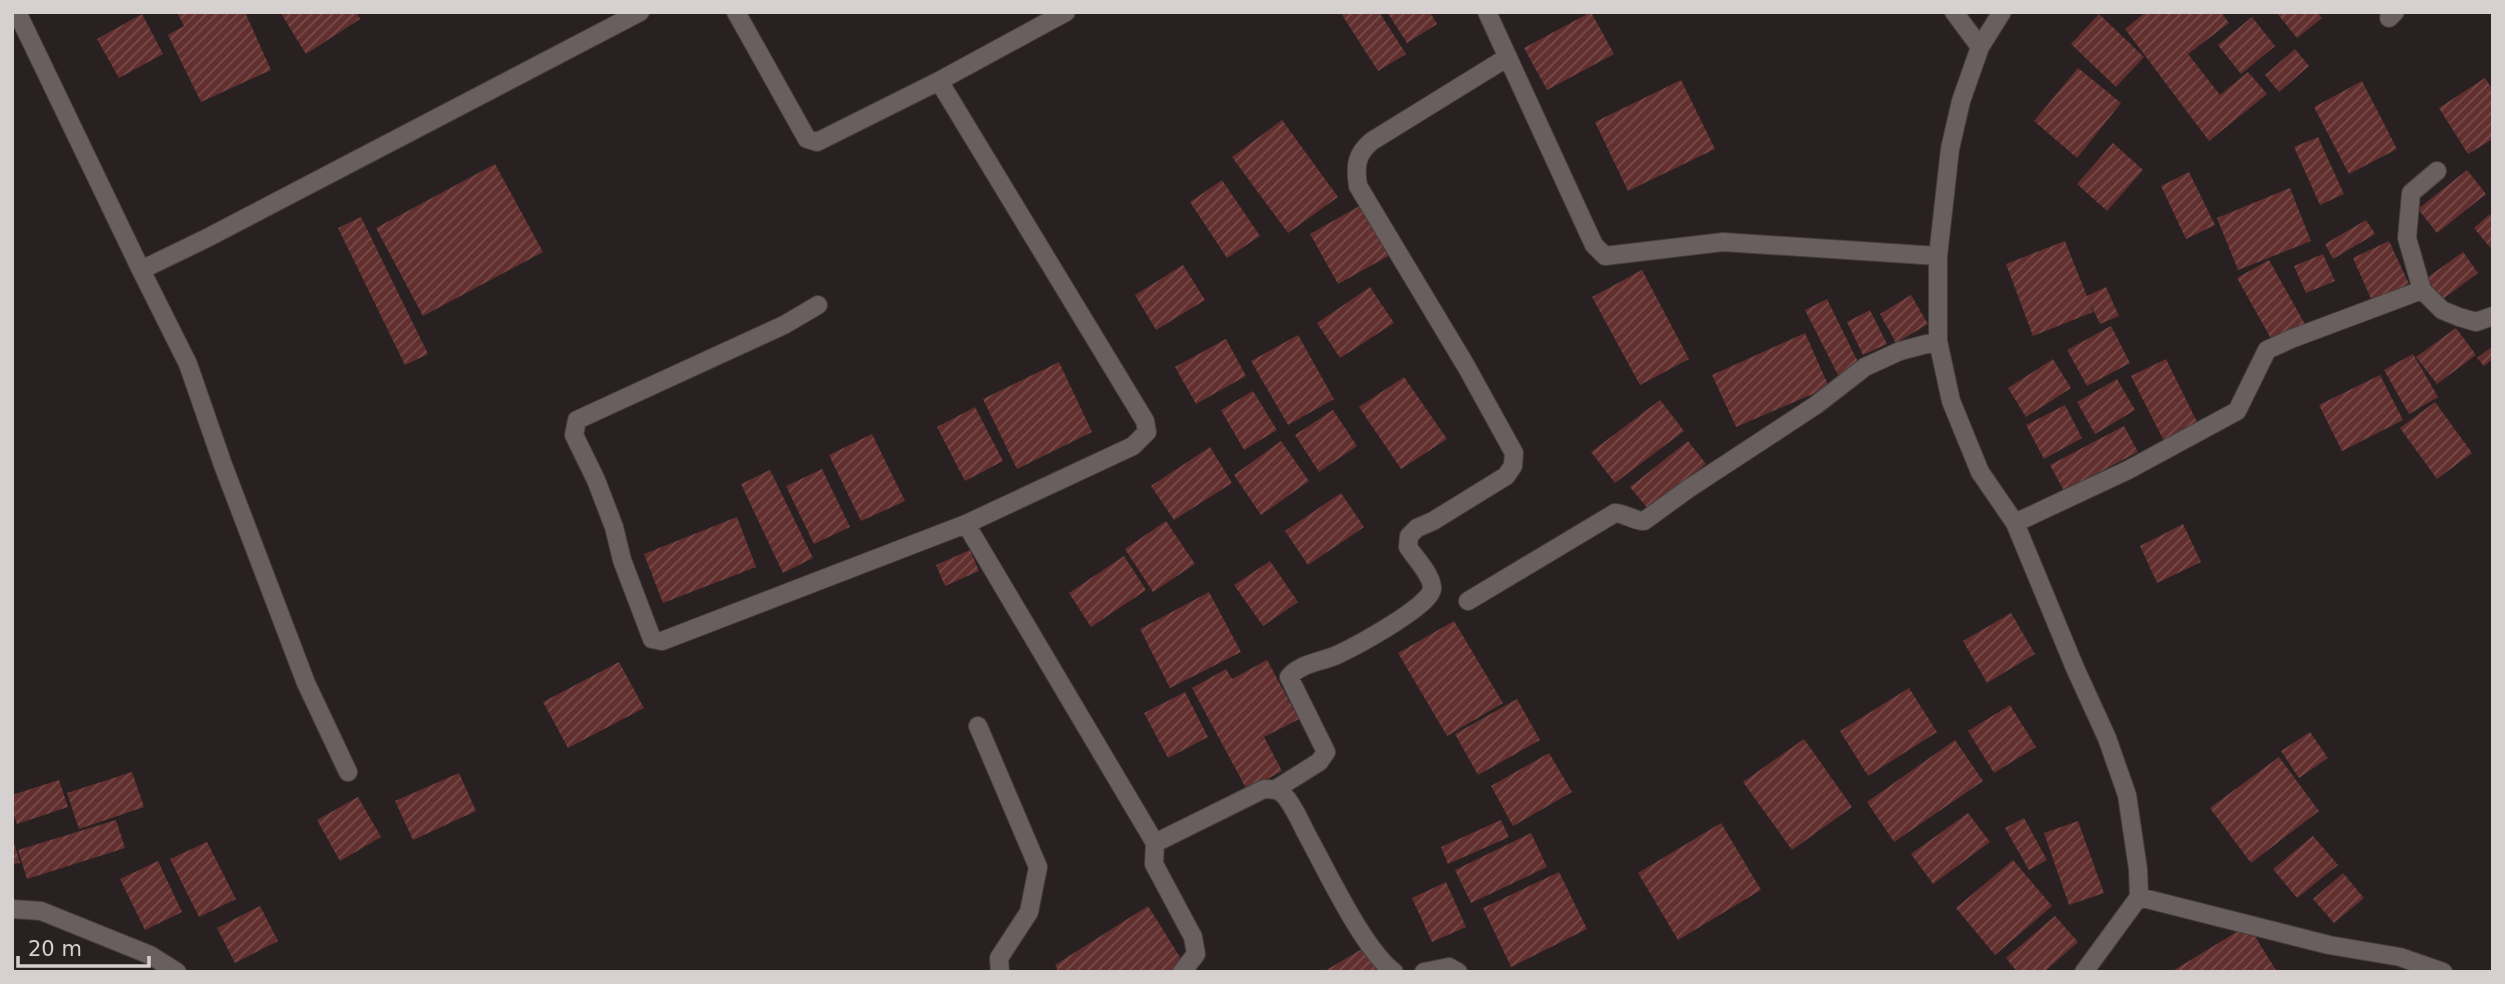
<svg xmlns="http://www.w3.org/2000/svg" width="2505" height="984" font-family="'DejaVu Sans',sans-serif">
  <defs>
    <pattern id="building-hatch" width="6" height="6" patternUnits="userSpaceOnUse" patternTransform="scale(1.75)"><rect width="6" height="6" fill="#622f2f"/><path d="M-1 1l2-2M0 6l6-6M5 7l2-2" fill="none" stroke="#784c4c"/></pattern>
  </defs>
  <rect width="100%" height="100%" fill="#292121"/>
  <!-- building -->
  <path fill="url(#building-hatch)" d="M177,12H245L271,70L201,102L168,35L184,26Z
    M280,12H356L360,19L306,54Z
    M1346,12H1379L1406,54L1378,71L1342,15Z
    M1387,12H1430L1437,24L1407,43Z
    M1591,12L1614,54L1547,90L1524,48Z
    M2146,12H2221L2229,23L2188,54L2220,95L2248,72L2267,94L2209,141L2125,29Z
    M2276,12H2317L2322,18L2297,38Z
    M142,14L163,54L119,78L97,39Z
    M2099,14L2144,57L2116,87L2071,44Z
    M2252,17L2275,46L2241,74L2218,45Z
    M2295,49L2309,66L2279,92L2265,75Z
    M2078,68L2121,103L2077,158L2034,121Z
    M2485,78L2493,90V139L2468,154L2439,108Z
    M1681,80L1715,149L1628,191L1595,122Z
    M2362,81L2397,149L2349,174L2314,107Z
    M1282,120L1338,197L1288,233L1232,157Z
    M2318,137L2344,194L2320,205L2294,147Z
    M2113,143L2143,170L2107,211L2077,184Z
    M495,164L543,252L423,316L376,228Z
    M2467,170L2486,194L2437,233L2418,209Z
    M2189,172L2215,225L2186,239L2161,186Z
    M1222,180L1260,236L1227,258L1190,202Z
    M2290,188L2311,241L2238,270L2217,218Z
    M1363,204L1392,254L1338,284L1310,234Z
    M2490,214L2493,218V251L2474,228Z
    M361,217L428,354L405,365L338,228Z
    M2366,220L2375,234L2333,259L2325,244Z
    M2065,241L2087,296L2106,287L2119,316L2100,324L2090,303L2093,312L2033,336L2006,264Z
    M2389,241L2409,284L2372,301L2353,258Z
    M2463,252L2478,273L2439,302L2424,280Z
    M2323,254L2335,281L2306,293L2294,266Z
    M2269,260L2306,326L2274,344L2237,278Z
    M1183,265L1205,300L1156,330L1135,295Z
    M1642,270L1689,359L1640,385L1592,297Z
    M1370,287L1394,323L1340,358L1317,323Z
    M1911,295L1928,324L1896,343L1880,314Z
    M1827,299L1859,364L1838,375L1805,310Z
    M1870,310L1887,344L1863,355L1847,322Z
    M2111,326L2130,363L2087,386L2067,350Z
    M2456,328L2476,355L2437,384L2416,357Z
    M1805,333L1829,387L1736,427L1712,375Z
    M1298,335L1334,399L1288,425L1251,361Z
    M1226,339L1246,376L1196,404L1175,367Z
    M2493,346V359L2484,366L2477,358Z
    M2413,354L2438,397L2409,414L2384,370Z
    M2053,359L2071,388L2026,417L2008,388Z
    M2166,359L2201,430L2167,447L2131,376Z
    M1059,362L1092,432L1017,469L983,399Z
    M2380,375L2403,420L2342,451L2319,405Z
    M1404,377L1447,439L1401,469L1359,407Z
    M2117,379L2135,410L2095,434L2077,402Z
    M1253,391L1277,430L1244,450L1221,410Z
    M1660,400L1684,431L1615,483L1591,452Z
    M2435,402L2472,453L2437,479L2400,428Z
    M2065,405L2082,438L2044,459L2026,425Z
    M975,407L1003,461L965,481L937,427Z
    M1333,410L1357,446L1319,472L1295,435Z
    M2124,426L2138,452L2064,491L2050,465Z
    M872,434L905,501L861,521L829,455Z
    M1281,441L1309,481L1261,515L1234,475Z
    M1688,441L1706,464L1649,510L1630,487Z
    M1210,447L1232,483L1174,520L1151,486Z
    M822,469L850,527L814,544L786,486Z
    M770,470L813,558L783,573L741,484Z
    M1341,493L1364,527L1308,565L1285,531Z
    M737,517L756,567L663,603L644,554Z
    M1166,521L1195,564L1153,592L1125,549Z
    M2183,524L2201,562L2157,583L2140,546Z
    M970,550L979,571L945,586L936,565Z
    M1124,556L1146,590L1091,627L1069,593Z
    M1270,561L1298,602L1263,626L1234,585Z
    M1209,592L1241,652L1170,688L1140,629Z
    M2011,613L2035,654L1987,683L1963,641Z
    M1454,621L1503,703L1447,736L1398,653Z
    M1267,660L1299,719L1264,737L1282,771L1247,790L1192,688L1226,669L1232,679Z
    M619,662L644,708L568,748L543,702Z
    M1909,688L1937,732L1868,776L1840,731Z
    M1185,692L1208,737L1168,758L1144,713Z
    M1517,699L1540,740L1478,775L1455,734Z
    M2010,705L2036,747L1994,773L1968,731Z
    M2310,732L2328,758L2299,778L2281,751Z
    M1804,739L1852,807L1792,850L1743,782Z
    M1955,740L1983,781L1894,842L1867,802Z
    M1549,753L1572,792L1513,826L1491,786Z
    M2279,757L2319,811L2251,863L2210,808Z
    M132,772L144,807L79,829L67,793Z
    M459,773L476,811L413,840L395,801Z
    M59,780L68,807L17,824L12,810V795Z
    M358,797L381,837L340,861L317,820Z
    M1968,813L1990,842L1933,884L1911,854Z
    M2024,818L2047,860L2029,870L2005,828Z
    M116,820L125,848L27,879L18,850Z
    M1501,820L1509,837L1448,864L1441,847Z
    M2078,821L2104,893L2069,905L2044,833Z
    M1721,823L1761,890L1678,940L1638,873Z
    M1531,833L1547,867L1471,903L1455,870Z
    M12,836L20,863L12,864Z
    M2313,836L2338,865L2297,898L2273,869Z
    M207,842L236,899L199,917L170,859Z
    M2013,860L2052,906L1995,955L1956,908Z
    M158,861L182,912L145,930L120,879Z
    M1559,872L1587,929L1511,967L1483,908Z
    M2343,873L2364,898L2334,923L2313,899Z
    M1446,882L1466,927L1432,942L1412,898Z
    M260,906L278,941L235,963L217,928Z
    M1148,906L1183,962L1168,972H1059L1055,965Z
    M2055,916L2078,942L2044,972H2017L2006,958Z
    M2248,925L2277,972H2171Z
    M1367,946L1382,972H1323Z"/>
  <g fill="none" stroke-linecap="round" stroke-linejoin="round">
    <!-- minor casing -->
    <g stroke="#443e3d" stroke-width="20">
      <path id="minor" d="M17,12L141,270L207,238L640,12
        M736,12L807,139L817,142L939,81L1066,12
        M1487,12L1594,245L1605,256L1723,242L1938,256
        M1954,12L1980,47
        M2002,12L1980,47L1961,101L1950,149L1938,256V341L1951,401L1980,472L2015,523L2075,668L2107,738L2127,795L2138,869L2139,897L2329,945L2400,957L2443,972
        M2389,18L2395,12
        M2437,171L2411,193L2407,238L2422,290L2442,310L2459,317L2476,322L2493,316
        M141,270L188,364L223,465L306,683L348,772
        M818,305L784,325L577,420L574,435L596,480L614,527L622,560L652,639L662,641L966,524L1133,446L1147,432L1145,421L939,81
        M2015,523L2128,470L2237,411L2267,350L2291,339L2422,290
        M966,524L1155,843L1264,789C1272,789 1278,789 1284,795C1293,805 1300,821 1306,833C1326,869 1363,949 1394,972
        M1468,601L1615,513C1627,514 1634,521 1644,521L1688,489L1816,405L1865,367L1900,351L1938,341
        M978,726L1038,867L1029,912L999,958L1000,972
        M1276,789L1319,762L1326,752L1289,677C1301,663 1321,662 1337,655C1354,647 1433,605 1432,588C1432,575 1415,558 1408,547L1409,536L1417,528L1433,521L1506,476L1513,466L1514,453L1466,366L1358,186C1355,166 1356,154 1372,141L1508,57
        M1155,843L1154,864L1193,937L1196,954L1182,972
        M12,909L41,911L150,955L177,972
        M1424,972L1449,967L1458,972
        M2084,972L2139,897"/>
    </g>
    <!-- minor -->
    <use href="#minor" stroke="#695f5f" stroke-width="18"/>
  </g>
  <!-- border -->
  <rect width="2505" height="984" fill="none" stroke="#d6d0d0" stroke-width="28"/>
  <!-- scale -->
  <path d="M18 956v10h131v-10" fill="none" stroke="#d6d0d0" stroke-width="3.5"/>
  <text x="28" y="956" font-size="21" fill="#d6d0d0" stroke="#292121" stroke-width="5" paint-order="stroke">20 m</text>
</svg>
